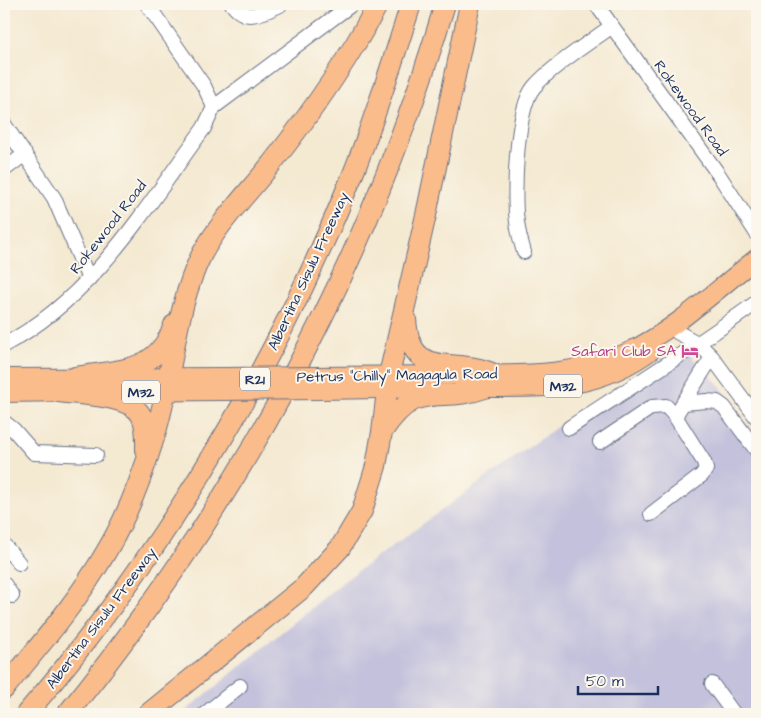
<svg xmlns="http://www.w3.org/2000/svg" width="761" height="718" font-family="'Architects Daughter',sans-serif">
  <rect width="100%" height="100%" fill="#fbf7ec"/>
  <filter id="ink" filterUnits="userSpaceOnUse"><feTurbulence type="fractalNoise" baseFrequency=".02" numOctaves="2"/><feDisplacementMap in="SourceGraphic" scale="10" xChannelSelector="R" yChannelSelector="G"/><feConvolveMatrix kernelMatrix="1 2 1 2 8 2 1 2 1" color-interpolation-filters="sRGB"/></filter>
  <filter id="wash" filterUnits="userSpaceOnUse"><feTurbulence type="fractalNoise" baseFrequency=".0096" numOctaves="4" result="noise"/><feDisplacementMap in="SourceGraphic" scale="20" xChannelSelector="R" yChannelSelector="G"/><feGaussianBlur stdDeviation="1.12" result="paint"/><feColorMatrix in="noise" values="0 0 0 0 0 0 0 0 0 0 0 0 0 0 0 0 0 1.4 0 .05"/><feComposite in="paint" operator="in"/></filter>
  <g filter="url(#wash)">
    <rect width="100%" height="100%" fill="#f4e9d1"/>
    <!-- industrial -->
    <path fill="#c3c1db" d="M682,347L720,386L757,439V714H182L344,581L572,416Z"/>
  </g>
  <g filter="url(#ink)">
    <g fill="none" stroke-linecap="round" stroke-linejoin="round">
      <!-- minor casing -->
      <g stroke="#677086" stroke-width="16">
        <path id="minor" d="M147,4L204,86L214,107
          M232,4C246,23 262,13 280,5
          M596,4L719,175L757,234
          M214,107L352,4
          M4,124L54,198L89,279
          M4,170L25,154
          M524,252C521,242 518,232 517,222C513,195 516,108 534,87C552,66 589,43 612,26
          M677,332L699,344L712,357L757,418
          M4,345C93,298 146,207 204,128L214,107
          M683,403L707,401L717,402L724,407L757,451
          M4,422L14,430L34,453L96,455
          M569,428C632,386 696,347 757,302
          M600,442L652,407L666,406L675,416
          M651,514L702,475L706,469L704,462L675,416L712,357
          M4,545L19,563
          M4,584L12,596
          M712,684L734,714
          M205,714L240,686"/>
      </g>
      <!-- major casing -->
      <g stroke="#677086" stroke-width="20">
        <path id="major" d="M311,376C358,376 405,375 452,375C511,374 573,378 628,352C675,330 716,290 757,258
          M4,378L226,377
          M472,388C542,387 592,394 652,350
          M321,390L443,388
          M99,392L223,391
          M4,393L73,392"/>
      </g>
      <!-- highway casing -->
      <g stroke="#677086" stroke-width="22">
        <path id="highway" d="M406,319C410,383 454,355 494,374
          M75,377C119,369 157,374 174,325
          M59,392C79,395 130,395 141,415C147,425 146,438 146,450
          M382,432C417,378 437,405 485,388
          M4,689C40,645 78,601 106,552C127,517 142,477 154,438C173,379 174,309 202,254C220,221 249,192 272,163C312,112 348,61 378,4
          M26,714C163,555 274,369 353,174C375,118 393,61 411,4
          M67,714C238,504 368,264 445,4
          M148,714L304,587L340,548L362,511L376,466L382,432L389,375L426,215L470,4"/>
      </g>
      <!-- minor -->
      <use href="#minor" stroke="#fff" stroke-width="14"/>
      <!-- major -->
      <use href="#major" stroke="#fabc8b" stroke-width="18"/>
      <!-- highway -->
      <use href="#highway" stroke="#fabc8b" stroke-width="20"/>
      <!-- major-bridge casing -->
      <g stroke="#677086" stroke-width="20" stroke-linecap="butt">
        <path id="major-bridge" d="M226,377L311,376
          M223,391L321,390"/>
      </g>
      <!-- major-bridge -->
      <use href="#major-bridge" stroke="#fabc8b" stroke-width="18"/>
    </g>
  </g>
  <!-- icons -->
  <defs>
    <g id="hotel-bare" transform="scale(1.35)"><path d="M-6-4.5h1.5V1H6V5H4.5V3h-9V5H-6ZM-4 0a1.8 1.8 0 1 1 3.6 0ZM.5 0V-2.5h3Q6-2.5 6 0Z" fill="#d1479c" stroke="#fbf7ec" stroke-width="2.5" paint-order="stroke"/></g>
  </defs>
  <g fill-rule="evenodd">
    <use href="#hotel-bare" x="690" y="351"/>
  </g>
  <g text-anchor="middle" stroke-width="4" stroke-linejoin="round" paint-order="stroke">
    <!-- shield labels -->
    <g fill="#fbf7ec" stroke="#5e6b89" stroke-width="1">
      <rect x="240" y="367.5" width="30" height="23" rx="4"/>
      <rect x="544" y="374.5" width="38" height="23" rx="4"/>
      <rect x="122" y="380.5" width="38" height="23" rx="4"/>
    </g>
    <g font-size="14" font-weight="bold" fill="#1b2f5e">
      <text x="255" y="384">R21</text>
      <text x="563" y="391">M32</text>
      <text x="141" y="397">M32</text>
    </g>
    <!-- street labels -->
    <g font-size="15" fill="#1b2f5e" stroke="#fbf7ec">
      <text transform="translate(691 108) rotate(54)" y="5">Rokewood Road</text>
      <text transform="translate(108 227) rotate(-52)" y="5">Rokewood Road</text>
      <text transform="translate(308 271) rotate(-65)" y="5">Albertina Sisulu Freeway</text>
      <text transform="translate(397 375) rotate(-1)" y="5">Petrus “Chilly” Magagula Road</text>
      <text transform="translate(101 618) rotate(-53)" y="5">Albertina Sisulu Freeway</text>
    </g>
    <!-- hotel labels -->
    <g font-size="15" fill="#b23c85" stroke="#fbf7ec" text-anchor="end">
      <text x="676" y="356">Safari Club SA</text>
    </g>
  </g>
  <!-- margin -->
  <rect width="761" height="718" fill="none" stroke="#fbf7ec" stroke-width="20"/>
  <!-- scale -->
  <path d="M578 686v8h80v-8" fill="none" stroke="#1b2f5e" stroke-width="2.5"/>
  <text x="586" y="686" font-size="15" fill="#1b2f5e" stroke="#fbf7ec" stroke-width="4" paint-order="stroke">50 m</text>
</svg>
